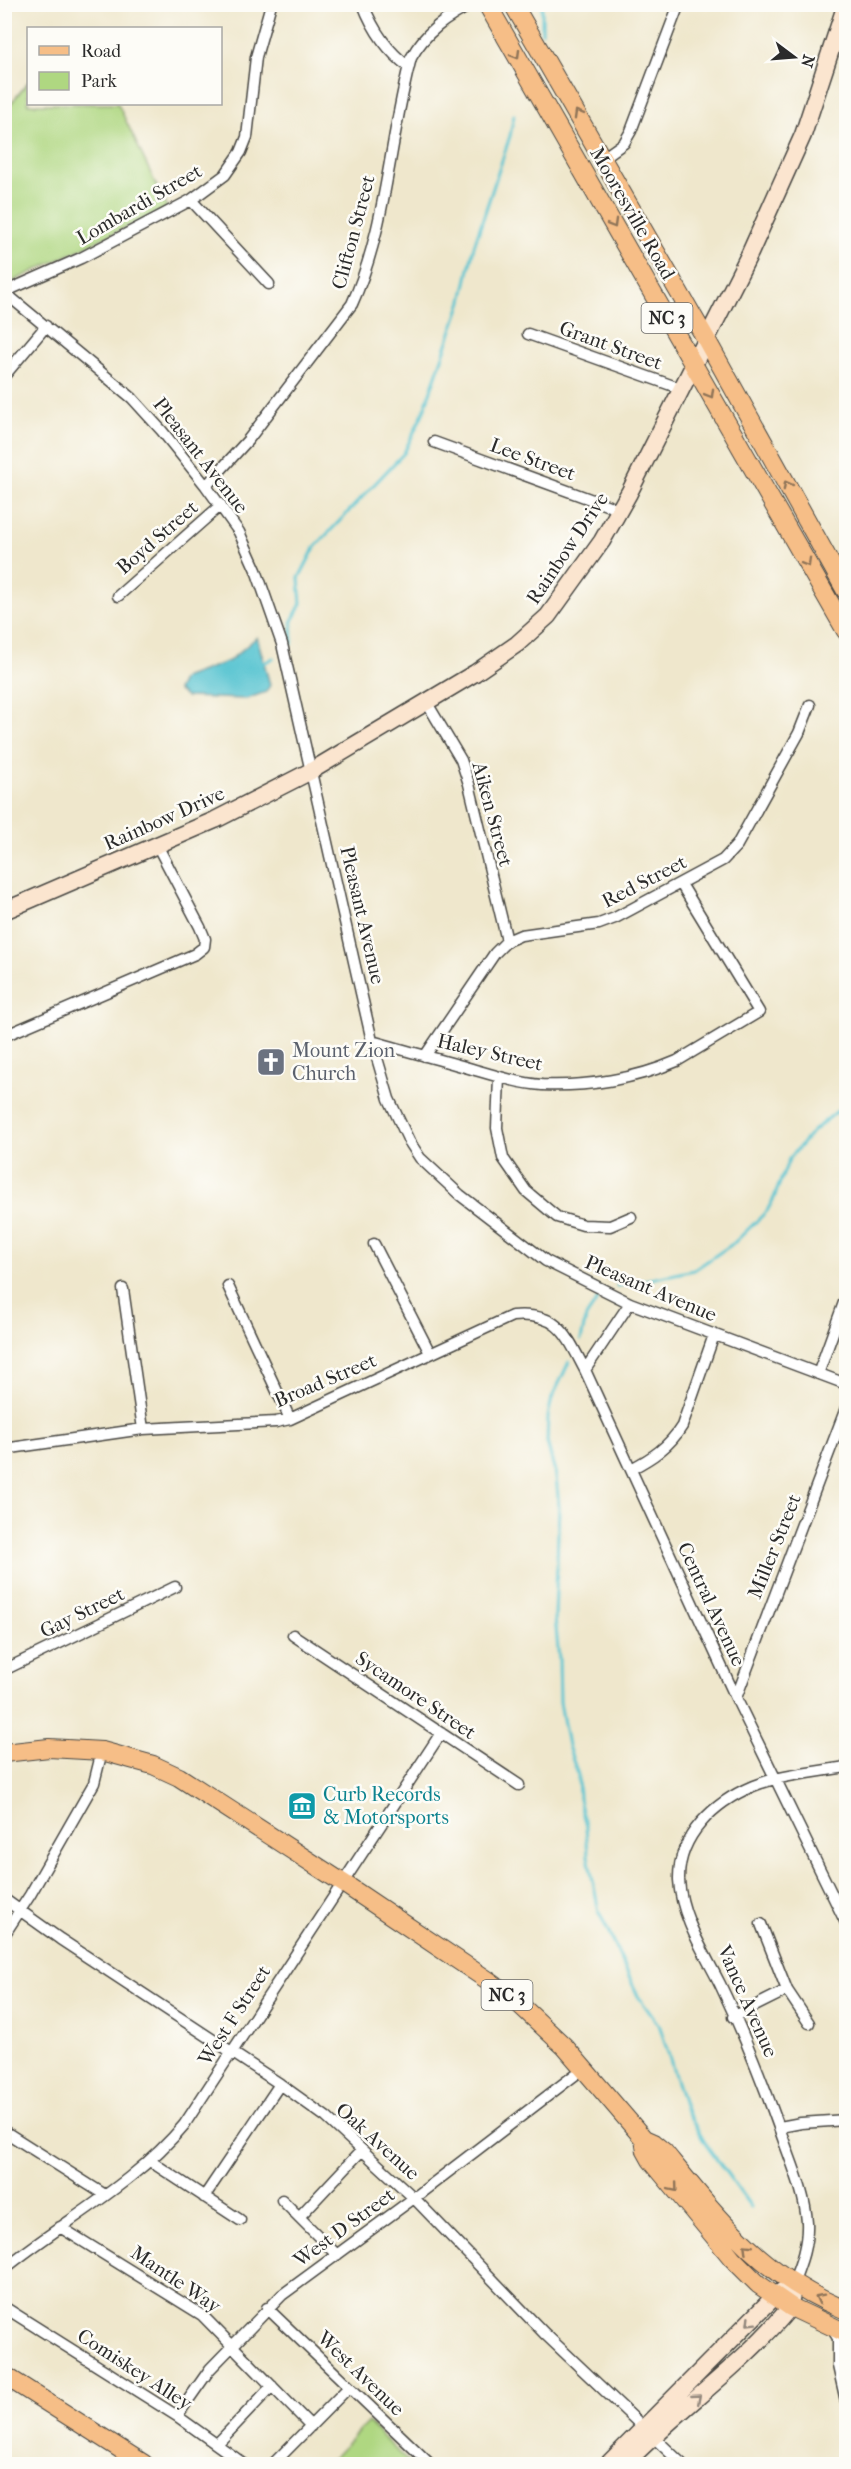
<svg xmlns="http://www.w3.org/2000/svg" width="851" height="2469" font-family="'IM FELL French Canon',serif">
  <rect width="100%" height="100%" fill="#fdfcf7"/>
  <filter id="ink" filterUnits="userSpaceOnUse"><feTurbulence type="fractalNoise" baseFrequency=".0167" numOctaves="2"/><feDisplacementMap in="SourceGraphic" scale="12" xChannelSelector="R" yChannelSelector="G"/><feConvolveMatrix kernelMatrix="1 2 1 2 8 2 1 2 1" color-interpolation-filters="sRGB"/></filter>
  <filter id="wash" filterUnits="userSpaceOnUse"><feTurbulence type="fractalNoise" baseFrequency=".008" numOctaves="4" result="noise"/><feDisplacementMap in="SourceGraphic" scale="24" xChannelSelector="R" yChannelSelector="G"/><feGaussianBlur stdDeviation="1.35" result="paint"/><feColorMatrix in="noise" values="0 0 0 0 0 0 0 0 0 0 0 0 0 0 0 0 0 1.4 0 .05"/><feComposite in="paint" operator="in"/></filter>
  <g filter="url(#wash)">
    <rect width="100%" height="100%" fill="#efe7cc"/>
    <!-- green -->
    <path fill="#afd781" stroke="#6d8156" stroke-width="1.5" d="M28,82V104H118L167,208L5,285V111Z
      M368,2422L408,2462L406,2464H327Z"/>
    <!-- water -->
    <path fill="#58c4d1" stroke="#42787e" stroke-width="1.5" d="M257,637L270,685L266,692L246,699L186,697L177,690L183,678L229,661Z"/>
    <g fill="none" stroke-linecap="round" stroke-linejoin="round">
      <!-- stream -->
      <path stroke="#58c4d1" stroke-width="3" d="M542,4V32
        M292,644V621L301,604L299,578L315,547L404,453L423,413L462,301L474,246L510,136L514,115
        M262,664L273,658
        M617,1286L694,1270L734,1243L767,1211L774,1198L789,1159L813,1131L846,1104
        M581,1340L586,1317L598,1299
        M569,1362L552,1398L548,1416L547,1442L556,1476L559,1507L555,1617L559,1660L560,1702L568,1746L578,1775L579,1799L586,1827L588,1856L599,1912L638,1996L660,2027L685,2108L705,2143L751,2207"/>
    </g>
  </g>
  <g filter="url(#ink)">
    <g fill="none" stroke-linecap="round" stroke-linejoin="round">
      <!-- street casing -->
      <g stroke="#484743" stroke-width="13">
        <path id="street" d="M363,4C373,30 387,51 409,67
          M603,158L624,143L631,131L679,4
          M191,200L269,284
          M4,292L132,398L162,431L206,486L239,532L256,570L282,644L372,1041L389,1099L409,1141L420,1158L460,1195L546,1261L630,1303L846,1384
          M4,292L81,258L191,200L225,175L241,152L247,137L256,57L271,4
          M528,334L682,389
          M4,376L46,326
          M434,442L620,510
          M206,486L248,440L352,304C387,227 389,139 411,58C425,32 447,17 473,4
          M118,596L221,505
          M427,703L461,760L469,784L507,941
          M4,1036L195,954L204,947L205,939L200,927L157,845
          M372,1041C403,1050 434,1058 465,1067C490,1074 516,1083 542,1085C586,1087 636,1079 677,1061L759,1012L681,884
          M425,1056L495,953L507,941L521,935L599,924L615,918L723,860L737,845L799,733L810,705
          M499,1077L497,1128L503,1158L526,1191L557,1217L583,1225L610,1226L631,1217
          M374,1244L430,1353
          M228,1286L290,1419
          M123,1289L143,1429
          M630,1303L585,1370L736,1698L846,1923
          M818,1374L846,1297
          M4,1449L143,1429L276,1422L290,1419L512,1316C559,1312 566,1334 585,1370
          M631,1469C652,1458 669,1447 682,1426L714,1335
          M293,1635L519,1785
          M4,1670L175,1587
          M736,1698L846,1408
          M4,1899L60,1939L280,2084L326,2117L414,2198L544,2333L682,2464
          M4,1935L30,1895L94,1783L102,1751
          M787,1990L809,2023
          M733,2017L787,1990L761,1924
          M780,2127L801,2123L846,2120
          M4,2131L105,2195
          M150,2161L240,2220
          M204,2197L280,2084
          M282,2200L337,2255
          M299,2217L362,2150
          M60,2227L202,2315L311,2426
          M4,2269C63,2221 135,2184 184,2125L441,1733
          M793,2283C801,2263 808,2244 807,2222C805,2195 794,2169 785,2144C766,2090 745,2036 720,1984C704,1952 681,1917 679,1880C678,1835 715,1802 753,1786C780,1775 818,1772 846,1767
          M4,2307L177,2416L244,2464
          M267,2308L430,2464
          M831,2327L838,2338V2366L846,2401
          M177,2416L210,2369L282,2295L414,2198L584,2068
          M217,2444L272,2386
          M273,2464L349,2387"/>
      </g>
      <!-- secondary casing -->
      <g stroke="#484743" stroke-width="19">
        <path id="secondary" d="M4,911L215,820L311,771L475,673L517,644L548,616L602,541L629,493L750,253L803,135L846,4
          M608,2464L774,2297L793,2283
          M625,2464C676,2411 739,2368 787,2311L790,2306L792,2293"/>
      </g>
      <!-- primary casing -->
      <g stroke="#484743" stroke-width="20">
        <path id="primary" d="M487,4L846,631
          M513,4L706,339L846,591
          M4,1753L49,1748L102,1751L153,1765L179,1777L343,1883L489,1981L517,2002L565,2047L644,2139L653,2143L664,2152C718,2218 764,2278 846,2310
          M644,2139L646,2151L651,2160L732,2258L758,2284L791,2307L846,2333
          M4,2375L144,2464"/>
      </g>
      <!-- street -->
      <use href="#street" stroke="#fff" stroke-width="10"/>
      <!-- secondary -->
      <use href="#secondary" stroke="#fbe5cf" stroke-width="16"/>
      <!-- primary -->
      <use href="#primary" stroke="#f6be87" stroke-width="18"/>
    </g>
    <!-- one-way arrows -->
    <defs><path id="oneway-chevron" d="M-2-3.5L2.5 0L-2 3.5" fill="none" stroke-width="1.6" stroke-linecap="round" stroke-linejoin="round" transform="scale(1.5)"/></defs>
    <g stroke="#907459">
      <use href="#oneway-chevron" transform="translate(516 55) rotate(60)"/>
      <use href="#oneway-chevron" transform="translate(578 114) rotate(-120)"/>
      <use href="#oneway-chevron" transform="translate(613 224) rotate(60)"/>
      <use href="#oneway-chevron" transform="translate(710 394) rotate(60)"/>
      <use href="#oneway-chevron" transform="translate(787 485) rotate(-119)"/>
      <use href="#oneway-chevron" transform="translate(807 563) rotate(60)"/>
      <use href="#oneway-chevron" transform="translate(674 2188) rotate(50)"/>
      <use href="#oneway-chevron" transform="translate(747 2248) rotate(-136)"/>
      <use href="#oneway-chevron" transform="translate(819 2298) rotate(-153)"/>
    </g>
    <g stroke="#93887d">
      <use href="#oneway-chevron" transform="translate(750 2322) rotate(135)"/>
      <use href="#oneway-chevron" transform="translate(697 2398) rotate(-41)"/>
    </g>
  </g>
  <!-- icons -->
  <defs>
    <g id="church-square" transform="scale(1.5)"><rect x="-9" y="-9" width="18" height="18" rx="4" fill="#6b7280" stroke="#fdfcf7"/><path d="M-1.2-6h2.4v3.5h3.3v2.4h-3.3V6h-2.4V-.1h-3.3v-2.4h3.3Z" fill="#fff"/></g>
    <g id="museum-square" transform="scale(1.5)"><rect x="-9" y="-9" width="18" height="18" rx="4" fill="#0f9aa8" stroke="#fdfcf7"/><path d="M0-6L6-3V-2H-6V-3ZM-5-1h2V3h-2ZM-1-1h2V3h-2ZM3-1h2V3H3ZM-6 4H6V6H-6Z" fill="#fff"/></g>
  </defs>
  <g fill-rule="evenodd">
    <use href="#church-square" x="271" y="1062"/>
    <use href="#museum-square" x="302" y="1806"/>
  </g>
  <g text-anchor="middle" stroke-width="5" stroke-linejoin="round" paint-order="stroke">
    <!-- shield labels -->
    <g fill="#fdfcf7" stroke="#6a6a68" stroke-width="1.5">
      <rect x="641.5" y="303" width="51" height="30" rx="4.5"/>
      <rect x="481.5" y="1980" width="51" height="30" rx="4.5"/>
    </g>
    <g font-size="18" font-weight="bold" fill="#2b2b2b">
      <text x="667" y="324">NC 3</text>
      <text x="507" y="2001">NC 3</text>
    </g>
    <!-- street labels -->
    <g font-size="20" fill="#2b2b2b" stroke="#fdfcf7">
      <text transform="translate(139 204) rotate(-30)" y="7">Lombardi Street</text>
      <text transform="translate(633 213) rotate(60)" y="7">Mooresville Road</text>
      <text transform="translate(353 232) rotate(-75)" y="7">Clifton Street</text>
      <text transform="translate(611 345) rotate(20)" y="7">Grant Street</text>
      <text transform="translate(201 455) rotate(52)" y="7">Pleasant Avenue</text>
      <text transform="translate(533 459) rotate(20)" y="7">Lee Street</text>
      <text transform="translate(157 537) rotate(-41)" y="7">Boyd Street</text>
      <text transform="translate(567 548) rotate(-56)" y="7">Rainbow Drive</text>
      <text transform="translate(493 814) rotate(75)" y="7">Aiken Street</text>
      <text transform="translate(164 818) rotate(-24)" y="7">Rainbow Drive</text>
      <text transform="translate(644 881) rotate(-27)" y="7">Red Street</text>
      <text transform="translate(363 915) rotate(77)" y="7">Pleasant Avenue</text>
      <text transform="translate(490 1052) rotate(13)" y="7">Haley Street</text>
      <text transform="translate(651 1288) rotate(23)" y="7">Pleasant Avenue</text>
      <text transform="translate(325 1380) rotate(-23)" y="7">Broad Street</text>
      <text transform="translate(774 1546) rotate(-68)" y="7">Miller Street</text>
      <text transform="translate(712 1604) rotate(65)" y="7">Central Avenue</text>
      <text transform="translate(82 1612) rotate(-26)" y="7">Gay Street</text>
      <text transform="translate(416 1695) rotate(34)" y="7">Sycamore Street</text>
      <text transform="translate(748 2001) rotate(66)" y="7">Vance Avenue</text>
      <text transform="translate(234 2015) rotate(-57)" y="7">West F Street</text>
      <text transform="translate(378 2141) rotate(42)" y="7">Oak Avenue</text>
      <text transform="translate(344 2227) rotate(-36)" y="7">West D Street</text>
      <text transform="translate(176 2279) rotate(34)" y="7">Mantle Way</text>
      <text transform="translate(135 2369) rotate(33)" y="7">Comiskey Alley</text>
      <text transform="translate(361 2373) rotate(44)" y="7">West Avenue</text>
    </g>
    <!-- worship labels -->
    <g font-size="20" fill="#5b616d" stroke="#fdfcf7" text-anchor="start">
      <text x="292" y="1057">Mount Zion<tspan x="292" dy="23">Church</tspan></text>
    </g>
    <!-- culture labels -->
    <g font-size="20" fill="#0d838f" stroke="#fdfcf7" text-anchor="start">
      <text x="323" y="1801">Curb Records<tspan x="323" dy="23">&amp; Motorsports</tspan></text>
    </g>
  </g>
  <!-- margin -->
  <rect width="851" height="2469" fill="none" stroke="#fdfcf7" stroke-width="24"/>
  <!-- legend -->
  <rect x="27" y="27" width="195" height="78" fill="#fdfcf7" stroke="#a9a8a5" stroke-width="1.5"/>
  <rect x="39" y="46" width="30" height="9" fill="#f6be87" stroke="#a9a8a5" stroke-width="1.5"/>
  <text x="81" y="57" font-size="18" fill="#2b2b2b">Road</text>
  <rect x="39" y="72" width="30" height="18" fill="#afd781" stroke="#a9a8a5" stroke-width="1.5"/>
  <text x="81" y="87" font-size="18" fill="#2b2b2b">Park</text>
  <!-- north arrow -->
  <g transform="translate(794 57) rotate(106)" stroke="#fdfcf7" stroke-width="4.5" paint-order="stroke">
  <path d="M0-4.5L10 22L0 15L-10 22Z" fill="#2b2b2b"/>
  <text y="-9" font-size="16" font-weight="bold" text-anchor="middle" fill="#2b2b2b">N</text>
  </g>
</svg>
